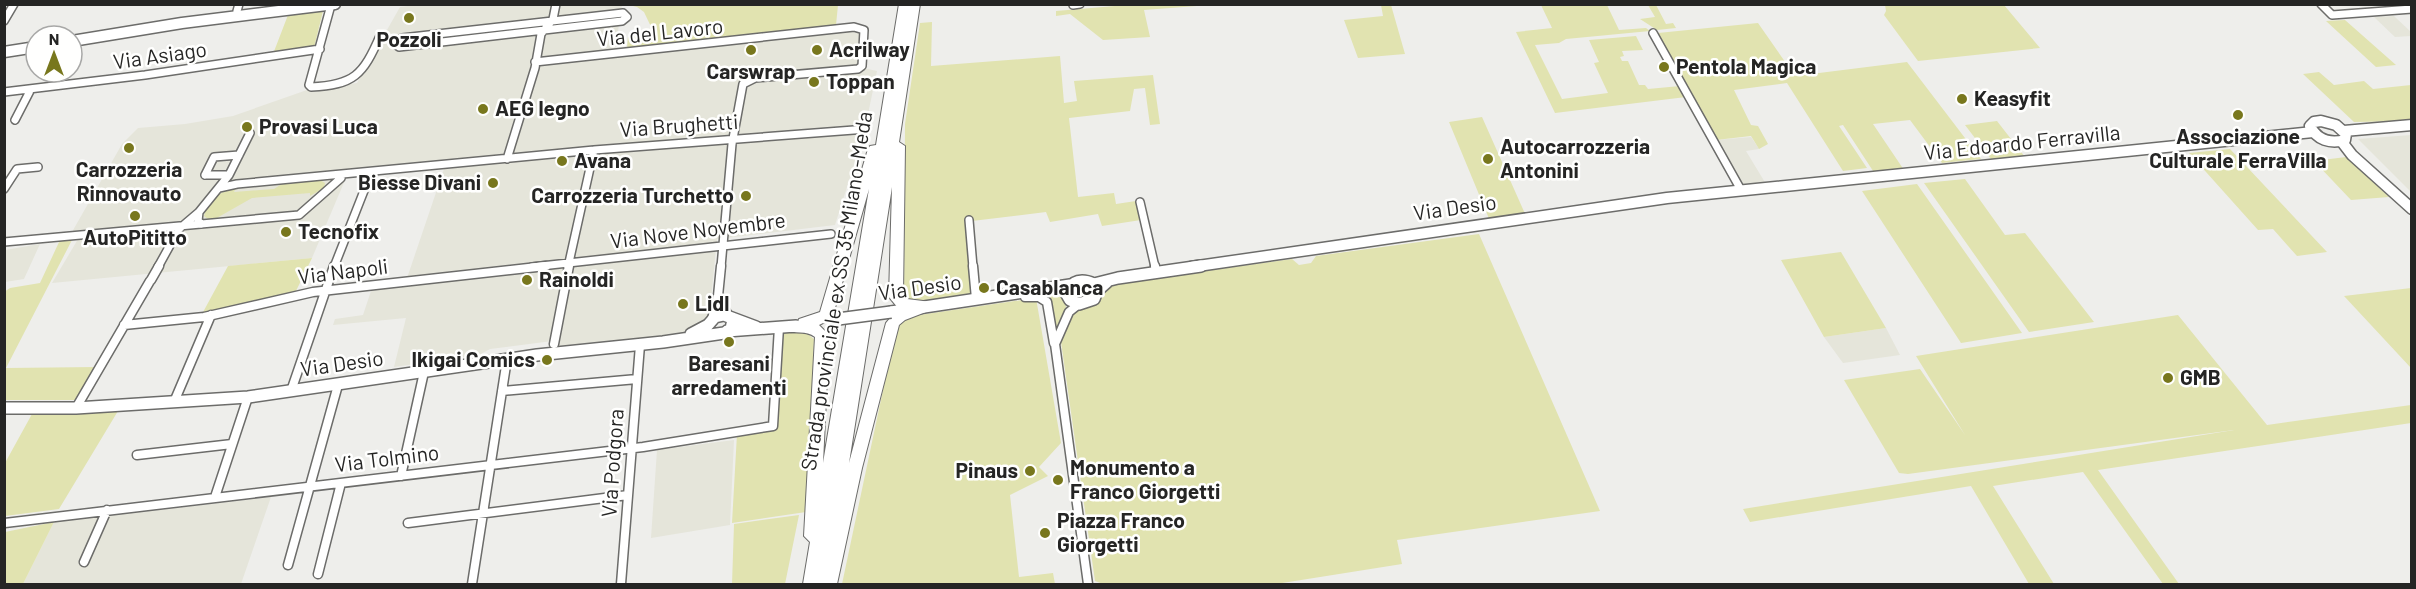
<svg xmlns="http://www.w3.org/2000/svg" width="2416" height="589" font-family="Barlow,sans-serif">
  <rect width="100%" height="100%" fill="#eeeeeb"/>
  <!-- built -->
  <path fill="#e5e5da" d="M422,4L622,5L614,57L860,29L858,67L877,71L864,133L835,225L717,239L709,319L695,329L681,334L559,346L560,340L490,349L479,355L394,367L406,318L333,325L335,319L363,315L372,288L405,284L446,163L348,173L312,258L52,283L81,234L72,232L122,144L138,128L185,124L233,116L307,90L357,83L400,7Z
    M2394,16L2411,32V36L2395,37L2374,17Z
    M2411,135V192L2358,139Z
    M1751,137L1759,149L1746,151L1766,184L1742,187L1716,140Z
    M40,244L24,279L5,282V250Z
    M1886,328L1900,355L1843,363L1824,337Z
    M734,440L730,525L651,538L657,450Z
    M271,497L241,584H23L54,522Z"/>
  <!-- green -->
  <path fill="#e1e3b0" d="M625,4H838V5L836,25L627,48L628,37L654,33L644,12L637,7Z
    M1138,4L1210,5L1144,10L1150,37L1103,40L1070,14L1056,16V11Z
    M1381,5H1391L1405,54L1358,58L1344,20L1383,16Z
    M1541,5H1607L1619,30L1646,28L1650,31L1566,39L1559,43L1535,45L1562,99L1608,93L1594,63L1599,62L1589,40L1636,36L1643,50L1622,51L1624,56L1620,57L1622,61H1628L1639,85H1645L1648,89L1680,86L1686,97L1555,113L1516,32L1552,28Z
    M1648,5H1656L1666,24L1673,23L1676,28L1657,30L1640,19L1655,17Z
    M1885,5H2004L2040,48L1918,61L1884,15L1886,11Z
    M323,11L314,48L273,54L288,15Z
    M2345,20L2396,65L2376,67L2326,21Z
    M932,22L931,66L1060,56L1064,103L1077,101L1074,81L1153,75L1160,124L1150,125L1145,88L1134,89L1130,111L1069,118L1078,197L1114,193L1116,204L1136,201L1141,220L1102,226L1098,214L1050,222L1046,212L972,221L973,296C956,298 914,309 904,295L905,124L920,23Z
    M1758,23L1795,76L1907,62L1981,159L1942,163L1910,120L1873,124L1904,170L1875,174L1843,125L1839,126L1867,168L1843,171L1787,83L1734,90L1751,125L1758,126L1768,144L1759,149L1751,136L1716,140L1658,33Z
    M2319,72L2334,85L2364,81L2373,89L2411,85V121L2354,122L2303,74Z
    M1482,117L1526,216L1490,221L1449,122Z
    M1997,121L2025,157L1991,159L1965,125Z
    M2230,149L2327,252L2297,256L2273,229L2258,230L2189,153Z
    M2346,157L2389,197L2351,200L2314,161Z
    M1965,179L2005,235L2025,233L2094,322L2029,332L1924,183Z
    M320,180L325,183L324,188L310,196V193L252,198L215,219H208L204,216C208,201 221,190 236,188L234,192L274,189L283,183Z
    M1917,184L2022,333L1961,343L1862,191Z
    M1479,234L1600,511L1397,540L1402,564L1276,584H1103L1095,581L1061,342L1074,311L1112,284L1292,259L1299,265L1311,263L1316,256Z
    M60,240H72L6,368L97,367L77,400H5L4,292L10,288L40,283Z
    M1841,252L1886,328L1824,337L1781,260Z
    M312,258L296,291L202,314L228,266Z
    M2411,288V368L2344,296Z
    M1052,293L1064,299L1066,307L1055,331L1050,300L1038,294Z
    M1036,298L1061,443L1039,467L1048,476L1010,495L1019,577L1053,573L1055,584H842L897,324L905,317Z
    M2178,315L2267,425L2411,405V423L2098,470L2179,584H2163L2083,472L1993,486L2054,584H2029L1971,486L1750,522L1743,509L2234,430L1908,474L1899,473L1844,380L1920,369L1965,435L1916,356Z
    M796,331L805,332L814,339L806,512L732,523L737,434L777,427L781,332Z
    M118,411L59,509L5,516V463L32,414Z
    M799,515L785,584H732L734,524Z
    M54,522L23,584H5V532Z"/>
  <g fill="none" stroke-linecap="round" stroke-linejoin="round">
    <!-- street-far1 casing -->
    <g stroke="#6c6c6a" stroke-width="10">
      <path id="street-far1" d="M2321,4L2332,15L2412,9
        M331,5L309,85L311,87C354,85 363,75 380,36
        M1073,5L1080,4
        M237,11L239,4
        M623,13L627,17L622,21L399,47L395,44L402,38Z
        M4,21L14,4
        M1653,33L1741,190
        M535,62L854,27L864,30L862,66L858,69L755,78L743,84L732,144L721,267
        M4,92L145,75L320,49
        M15,120L31,89
        M507,159L535,68L541,34L553,19L556,4
        M205,175L214,157L239,155
        M229,175L250,133
        M219,188L237,184L594,150L867,129
        M4,189L17,169L38,167
        M1140,202L1155,267
        M969,220L973,267
        M202,224L198,221L199,212L229,175H205
        M4,242L299,215L341,178
        M158,267L179,229L199,212
        M334,267L371,173
        M532,267L831,234
        M568,267L594,150"/>
    </g>
    <!-- street casing -->
    <g stroke="#6c6c6a" stroke-width="11">
      <path id="street" d="M973,266L976,299
        M1155,266L1156,272
        M151,280L159,266
        M718,296L728,315
        M1025,297H1039L1047,302L1054,343
        M1079,304L1069,312L1055,344L1088,584
        M712,319L718,296L721,266
        M124,325L204,317L313,292L546,266
        M554,344L569,266
        M291,391L334,266
        M502,391L637,379
        M174,402L211,315
        M76,408L150,281
        M137,455L232,444
        M401,476L424,372
        M215,497L248,397
        M5,523L643,447L773,426L779,327
        M408,523L628,495
        M84,562L107,510
        M288,565L338,385
        M318,574L341,483
        M472,584L507,359
        M621,584L640,345"/>
    </g>
    <!-- secondary-far1 casing -->
    <g stroke="#6c6c6a" stroke-width="13">
      <path id="secondary-far1" d="M72,41L182,23L335,4
        M4,52L36,47
        M2321,121L2336,125L2346,134L2345,140C2330,144 2317,140 2310,126L2314,122Z
        M2344,131L2412,125
        M2342,142L2352,155L2412,209
        M1191,267L1667,198L2313,132"/>
    </g>
    <!-- secondary casing -->
    <g stroke="#6c6c6a" stroke-width="14">
      <path id="secondary" d="M1094,284L1118,278L1201,266
        M1067,290C1074,280 1083,279 1094,284L1097,290
        M1066,293L1070,300L1079,304L1094,299L1097,291L1107,282
        M891,312L1070,285
        M727,331L796,326
        M691,334L708,325L715,317L724,315L756,327
        M4,408H76L248,397L537,355L663,342L724,333L731,329L733,319"/>
    </g>
    <!-- highway casing -->
    <g stroke="#6c6c6a" stroke-width="2">
      <path id="highway" d="M899,4H920L899,142L905,146L903,295L907,299L931,302L933,306L931,310L905,320L899,325L862,468L837,584H803L810,542L804,536L815,337C806,330 795,334 784,331L782,327L784,323L798,322L799,319L820,312L868,149L870,146L876,145ZM892,187L889,297L898,308L903,309L895,312L886,323L849,463ZM869,189L823,463L829,335L819,325L831,319L833,315Z"/>
    </g>
    <!-- street-far1 -->
    <use href="#street-far1" stroke="#fff" stroke-width="7"/>
    <!-- street -->
    <use href="#street" stroke="#fff" stroke-width="8"/>
    <!-- secondary-far1 -->
    <use href="#secondary-far1" stroke="#fff" stroke-width="10"/>
    <!-- secondary -->
    <use href="#secondary" stroke="#fff" stroke-width="11"/>
    <!-- highway -->
    <use href="#highway" fill="#fff" fill-rule="evenodd"/>
    <!-- secondary-bridge casing -->
    <g stroke="#6c6c6a" stroke-width="14" stroke-linecap="butt">
      <path id="secondary-bridge" d="M838,319L891,312"/>
    </g>
    <!-- secondary-bridge -->
    <use href="#secondary-bridge" stroke="#fff" stroke-width="11"/>
  </g>
  <!-- markers -->
  <g fill="#78771d" stroke="#fffffe" stroke-width="2">
    <circle cx="409" cy="18" r="6"/>
    <circle cx="751" cy="50" r="6"/>
    <circle cx="817" cy="50" r="6"/>
    <circle cx="1664" cy="67" r="6"/>
    <circle cx="814" cy="82" r="6"/>
    <circle cx="1962" cy="99" r="6"/>
    <circle cx="483" cy="109" r="6"/>
    <circle cx="2238" cy="115" r="6"/>
    <circle cx="247" cy="127" r="6"/>
    <circle cx="129" cy="148" r="6"/>
    <circle cx="1488" cy="159" r="6"/>
    <circle cx="562" cy="161" r="6"/>
    <circle cx="493" cy="183" r="6"/>
    <circle cx="746" cy="196" r="6"/>
    <circle cx="135" cy="216" r="6"/>
    <circle cx="286" cy="232" r="6"/>
    <circle cx="527" cy="280" r="6"/>
    <circle cx="984" cy="288" r="6"/>
    <circle cx="683" cy="304" r="6"/>
    <circle cx="729" cy="342" r="6"/>
    <circle cx="547" cy="360" r="6"/>
    <circle cx="2168" cy="378" r="6"/>
    <circle cx="1030" cy="471" r="6"/>
    <circle cx="1058" cy="480" r="6"/>
    <circle cx="1045" cy="533" r="6"/>
  </g>
  <g text-anchor="middle" stroke-width="5" stroke-linejoin="round" paint-order="stroke">
    <!-- street labels -->
    <g font-size="21" fill="#252524" stroke="#fffffe">
      <text transform="translate(660 33) rotate(-6)" y="7">Via del Lavoro</text>
      <text transform="translate(160 56) rotate(-8)" y="7">Via Asiago</text>
      <text transform="translate(679 126) rotate(-4)" y="7">Via Brughetti</text>
      <text transform="translate(2022 143) rotate(-6)" y="7">Via Edoardo Ferravilla</text>
      <text transform="translate(1455 208) rotate(-8)" y="7">Via Desio</text>
      <text transform="translate(698 231) rotate(-7)" y="7">Via Nove Novembre</text>
      <text transform="translate(343 272) rotate(-7)" y="7">Via Napoli</text>
      <text transform="translate(920 288) rotate(-8)" y="7">Via Desio</text>
      <text transform="translate(837 291) rotate(-81)" y="7">Strada provinciale ex SS 35 Milano-Meda</text>
      <text transform="translate(342 364) rotate(-8)" y="7">Via Desio</text>
      <text transform="translate(387 459) rotate(-7)" y="7">Via Tolmino</text>
      <text transform="translate(613 463) rotate(-86)" y="7">Via Podgora</text>
    </g>
    <!-- poi labels -->
    <g font-size="21" font-weight="bold" fill="#252524" stroke="#fffffe" text-anchor="start">
      <text x="409" y="47" text-anchor="middle">Pozzoli</text>
      <text x="829" y="57">Acrilway</text>
      <text x="1676" y="74">Pentola Magica</text>
      <text x="751" y="79" text-anchor="middle">Carswrap</text>
      <text x="826" y="89">Toppan</text>
      <text x="1974" y="106">Keasyfit</text>
      <text x="495" y="116">AEG legno</text>
      <text x="259" y="134">Provasi Luca</text>
      <text x="2238" y="144" text-anchor="middle">Associazione<tspan x="2238" dy="24">Culturale FerraVilla</tspan></text>
      <text x="1500" y="154">Autocarrozzeria<tspan x="1500" dy="24">Antonini</tspan></text>
      <text x="574" y="168">Avana</text>
      <text x="129" y="177" text-anchor="middle">Carrozzeria<tspan x="129" dy="24">Rinnovauto</tspan></text>
      <text x="481" y="190" text-anchor="end">Biesse Divani</text>
      <text x="734" y="203" text-anchor="end">Carrozzeria Turchetto</text>
      <text x="298" y="239">Tecnofix</text>
      <text x="135" y="245" text-anchor="middle">AutoPititto</text>
      <text x="539" y="287">Rainoldi</text>
      <text x="996" y="295">Casablanca</text>
      <text x="695" y="311">Lidl</text>
      <text x="535" y="367" text-anchor="end">Ikigai Comics</text>
      <text x="729" y="371" text-anchor="middle">Baresani<tspan x="729" dy="24">arredamenti</tspan></text>
      <text x="2180" y="385">GMB</text>
      <text x="1070" y="475">Monumento a<tspan x="1070" dy="24">Franco Giorgetti</tspan></text>
      <text x="1018" y="478" text-anchor="end">Pinaus</text>
      <text x="1057" y="528">Piazza Franco<tspan x="1057" dy="24">Giorgetti</tspan></text>
    </g>
  </g>
  <!-- border -->
  <rect width="2416" height="589" fill="none" stroke="#252524" stroke-width="12"/>
  <!-- north arrow -->
  <g transform="translate(54 54)"><circle r="28" fill="#fffffe" stroke="#a8a8a7" stroke-width="1.5"/>
  <path d="M0-4.5L10 22L0 15L-10 22Z" fill="#78771d"/>
  <text y="-9" font-size="16" font-weight="bold" text-anchor="middle" fill="#252524">N</text>
  </g>
</svg>
